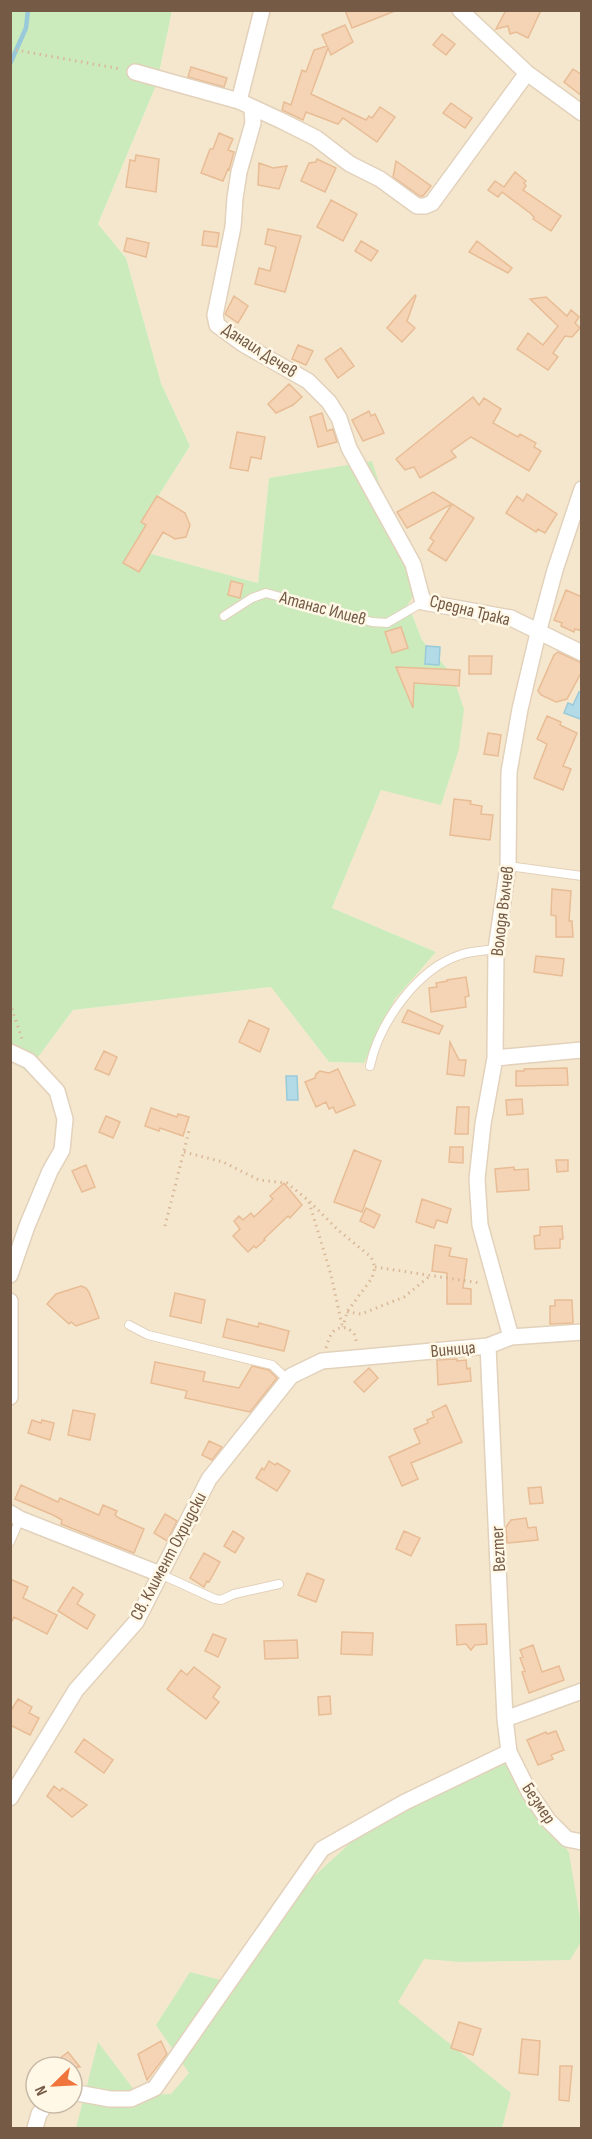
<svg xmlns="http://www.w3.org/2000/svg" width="592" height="2139" font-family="'Sofia Sans Condensed',sans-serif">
  <rect width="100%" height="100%" fill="#fdf4df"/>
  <!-- residential -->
  <path fill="#f5e7cd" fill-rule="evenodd" d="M172,11H581V2128H11L10,1059L27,1072L73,1010L272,987L329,1062L363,1063L395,999L436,952L332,908L381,789L452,674L422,640L408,604L269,478L258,583L148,553L157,498L190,446L161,383L126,258L98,224L157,83ZM36,2067H72V2103H36Z"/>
  <!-- green -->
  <path fill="#ccebbd" d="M10,11H172L157,83L98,224L126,258L161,383L190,446L157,498L148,553L258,583L269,478L372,461L400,548L425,579L408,604L422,640L452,674L464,709L459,749L441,805L381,790L332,908L436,952L395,999L364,1063L329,1062L271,987L73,1010L27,1072L11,1059Z
    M498,1753L525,1774L569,1853L581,1924V1942L570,1960L461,1962L424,1959L398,2002L511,2093L502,2128H76L98,2042L138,2095L171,2094L189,2073L156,2025L190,1972L232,1983L284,1904L373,1822Z"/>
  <!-- water -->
  <path fill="#b3dbe7" stroke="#99cada" stroke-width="1.5" d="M426,646L440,647L439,665L425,664Z
    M579,692L582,693L581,718L580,719L564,713L568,703L573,705Z
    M286,1076H297L298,1100H287Z"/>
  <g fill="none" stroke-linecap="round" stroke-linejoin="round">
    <!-- stream -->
    <path stroke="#99cada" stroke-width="4.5" d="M10,64L26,28L28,10"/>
  </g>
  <!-- building -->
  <path fill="#f4d4b5" stroke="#e8bc95" stroke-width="1.5" d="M345,10H395V11L352,28Z
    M506,10H541L528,38L516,32L510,34L508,26L496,29Z
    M345,25L353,42L331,55L328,48L311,94L366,120L369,116L372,118L380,107L395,117L377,142L343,118L338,124L306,112L303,120L282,110L284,102L291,105L302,70L306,72L314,50L327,46L322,35Z
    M442,34L455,44L446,55L433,45Z
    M191,67L227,78L224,87L188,77Z
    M573,69L582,75V96L564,82Z
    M451,103L472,118L465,128L443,113Z
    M219,133L233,139L228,150L234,152L229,170L228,169L223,181L201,173L210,149H213Z
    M136,155L159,159L156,192L126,187L130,160L135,161Z
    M317,159L336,168L325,192L301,181L309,163L316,162Z
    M396,161L431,186L423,196H420L393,177Z
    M259,163L273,168L287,166L279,189L258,185Z
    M515,172L526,181L524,183L526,186L523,190L561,216L551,231L533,219L534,217L530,213L502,192L498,197L488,190L495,181L504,187Z
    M331,200L357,214L343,241L317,227Z
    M268,229L301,236L285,292L255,284L259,268L270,271L276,247L265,244Z
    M204,231L219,233L217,247L202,245Z
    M127,238L149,243L146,257L124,251Z
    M361,241L378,251L371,261L355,251Z
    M477,241L512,268L508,273L469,252Z
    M415,295L416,296L407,321L415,328L402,342L387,328Z
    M234,296L248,306L238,323L225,314Z
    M546,297L567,316L571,310L579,317L575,323L580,328L572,337L565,336L553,353L558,357L548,370L517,349L528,333L543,345L558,326L530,299Z
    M298,345L313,351L306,365L292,359Z
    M341,348L354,366L338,378L325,359Z
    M289,384L302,397L293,405L276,413L268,404Z
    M473,397L479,405L484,398L501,409L493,423L518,437L520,434L536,443L534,447L541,451L529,471L471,437L451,451L456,457L420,478L414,467L405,470L396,459Z
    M369,411L371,416L375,414L384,433L363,441L352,420Z
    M322,413L327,431L333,429L337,442L318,447L310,417Z
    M237,432L265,437L261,459L251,457L248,471L230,468Z
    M433,492L452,504L407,528L397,512Z
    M527,494L557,514L545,533L538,529L536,532L506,513L517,496L523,501Z
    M157,496L185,513L190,525L186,537L175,539L163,532L139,572L123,563L146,525L141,522Z
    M452,504L474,518L446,561L428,550L434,541L430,538Z
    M231,581L243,584L240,598L228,595Z
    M566,590L582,597V631L575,629L574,632L561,626L562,623L554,620Z
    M401,627L408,648L392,653L385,632Z
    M558,652L582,663V671L567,699L556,702L541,695L538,691L554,655Z
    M469,656H492L491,674H469Z
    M396,667L460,670L459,686L414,683L413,708Z
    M547,716L561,722L560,725L577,733L563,766L571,769L563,790L534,778L547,744L537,739Z
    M488,733L501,735L498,756L484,754Z
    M454,799L471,801L470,804L482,806L481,814L493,815L490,840L450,835Z
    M552,889L571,891L569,921H572L573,937H556V916L551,915Z
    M536,956L564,959L562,976L534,972Z
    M466,977L469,996L465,997L466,1007L431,1012L429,988L437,987L436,983L447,981V980Z
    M408,1010L443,1026L439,1034L402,1022Z
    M249,1020L269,1029L260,1052L239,1042Z
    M450,1042L459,1060H466L464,1076L447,1074Z
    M104,1051L117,1057L109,1075L95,1069Z
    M567,1068L568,1085L516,1086V1071H524V1069Z
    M338,1069L355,1105L336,1113L333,1107L329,1109L326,1102L316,1107L305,1082L315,1078L316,1074L320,1071L329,1073Z
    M522,1099L523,1114L507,1115L506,1100Z
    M457,1107H469L468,1134H455Z
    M151,1108L177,1117L178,1114L189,1117L183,1136L160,1128L159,1131L145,1126Z
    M106,1116L120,1122L113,1138L99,1132Z
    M450,1147H463V1163L449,1162Z
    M354,1150L381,1161L362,1212L334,1202Z
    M556,1160H568V1171L557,1172Z
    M86,1165L95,1187L82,1192L72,1171Z
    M514,1167V1170L528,1169L529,1190L497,1192L495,1169Z
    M284,1183L302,1205L290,1218L288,1216L268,1235L264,1239L265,1240L256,1248L254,1246L248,1252L233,1236L240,1229L234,1221L239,1216L243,1220L251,1213L254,1217L273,1199L270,1196Z
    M422,1199L451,1209L447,1223L437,1220L434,1228L416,1222Z
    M366,1208L380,1215L374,1228L360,1221Z
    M562,1226L563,1239H560V1248L535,1249L534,1236L540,1235V1227Z
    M435,1245L451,1248L449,1256L467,1259L463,1288L471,1289V1304H447V1273L432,1271Z
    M81,1286L86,1288L89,1292L99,1318L76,1326L71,1322L69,1324L47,1304L56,1294Z
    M175,1293L205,1300L201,1323L170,1316Z
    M555,1300H572L573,1323L550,1324V1306H555Z
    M227,1319L258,1327L259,1323L289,1331L284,1351L223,1337Z
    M457,1359V1361L466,1360L467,1369L470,1368L471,1381L438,1385L437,1360Z
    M155,1362L205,1372L203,1381L239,1388L252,1366L269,1370L277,1378L250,1412L185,1398L187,1391L151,1383Z
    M369,1368L378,1378L364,1392L354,1382Z
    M446,1405L462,1442L411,1463L418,1479L402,1486L389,1457L420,1443L414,1429L428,1423L427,1420L434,1417L432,1412Z
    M73,1410L95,1414L90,1440L68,1435Z
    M32,1420L41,1423L42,1420L54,1423L50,1440L28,1433Z
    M209,1441L222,1447L212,1460L202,1455Z
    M269,1461L275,1465L277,1463L290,1471L277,1491L256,1478L262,1468L264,1470Z
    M21,1485L58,1502L60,1498L99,1515L103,1505L117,1511L115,1515L119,1518L144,1529L134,1553L61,1524L62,1520L53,1515L15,1499Z
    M541,1487L543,1503L530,1504L528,1488Z
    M165,1514L177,1521L167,1541L154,1533Z
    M526,1518L528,1528L536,1527L538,1540L507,1543L506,1527L511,1520Z
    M233,1531L244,1538L235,1553L224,1546Z
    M404,1531L420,1538L411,1556L396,1549Z
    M204,1553L220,1562L209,1582L207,1581L204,1587L190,1578Z
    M307,1573L324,1580L316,1602L298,1595Z
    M10,1579L28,1587L23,1598L57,1615L47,1634L14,1617L10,1625Z
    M73,1587L83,1594L77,1604L95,1615L87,1629L58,1611Z
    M486,1624L487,1644L475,1645L471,1650L466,1644L457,1645L456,1625Z
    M342,1632L373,1633L372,1655L341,1654Z
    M213,1634L226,1639L218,1657L205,1651Z
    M297,1640L298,1658L265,1659L264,1641Z
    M533,1645L542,1672L559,1666L564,1680L529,1693L522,1672L525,1671L520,1658L523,1657L520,1650Z
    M194,1667L220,1687L213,1697L219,1702L206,1719L167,1689L181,1670L187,1675Z
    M330,1696L331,1714L319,1715L318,1697Z
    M18,1699L32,1707L29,1713L39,1718L30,1735L10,1725V1712Z
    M556,1731L564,1750L551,1755L553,1759L538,1765L527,1740L546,1732L547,1734Z
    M84,1739L113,1760L104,1773L75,1752Z
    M54,1786L60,1791L62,1788L87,1805L72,1817L47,1796Z
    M459,2022L481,2029L473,2055L451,2048Z
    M522,2039L540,2041L538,2075L519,2073Z
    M161,2041L167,2054L147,2080L138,2054Z
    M68,2052L80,2067H49Z
    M560,2066H572L569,2101L559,2100Z"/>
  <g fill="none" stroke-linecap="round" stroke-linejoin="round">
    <!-- service casing -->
    <g stroke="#e2d1bb" stroke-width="10">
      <path id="service" d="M224,616L252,598L266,593L372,622L387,623L423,602
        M508,866L582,876
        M370,1066C379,1023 417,969 460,955C471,951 484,951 496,949
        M129,1325L148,1335L272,1365L288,1380
        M10,1542L20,1519
        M160,1574L215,1599L221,1600L234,1594L279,1584"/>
    </g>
    <!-- minor casing -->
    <g stroke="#e2d1bb" stroke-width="18">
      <path id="minor" d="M460,10L527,73L582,113
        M135,72L239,101L282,121L316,138L350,164L380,179L417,206H425L432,203L527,73
        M239,101L262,10
        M252,108L253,123L239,172L235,198L233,227L215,315L217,325L243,344L308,381L329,402L339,418L349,448L413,564L423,602L511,618L582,653
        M10,1052L29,1061L57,1091L65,1119L62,1150L50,1171L27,1226L10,1275
        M495,1058L582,1050
        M10,1301V1397
        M511,1337L480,1225L477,1179L483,1124L495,1058L496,949L508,866L509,772L520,709L538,633L555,570L582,489
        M488,1346L505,1719L509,1752L529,1792L548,1820L567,1839L582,1842
        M10,1513L20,1519L160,1574
        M505,1719L582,1691
        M10,1798L76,1690L136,1622L209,1479L291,1376L322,1361L488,1346L511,1337L582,1332
        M72,2092L110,2099H131L155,2088L322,1849L405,1802L509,1752
        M35,2128L39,2114L47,2103"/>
    </g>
    <!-- path -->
    <path stroke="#d9b899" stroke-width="3" stroke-dasharray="1.5 4.5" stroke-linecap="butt" d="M10,49L121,69
      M10,1003L23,1042
      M184,1152L223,1162L259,1180L287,1183L309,1201L338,1230L371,1257L375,1267L372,1278L347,1312L343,1327
      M309,1202L331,1275L342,1325
      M165,1226L189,1131
      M375,1267L480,1283
      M347,1312L361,1314L404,1297L430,1276
      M326,1348C330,1335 332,1326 348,1328L354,1334L357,1344"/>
    <!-- service -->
    <use href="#service" stroke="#fff" stroke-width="8"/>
    <!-- minor -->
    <use href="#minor" stroke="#fff" stroke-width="15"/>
  </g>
  <g text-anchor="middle" stroke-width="5" stroke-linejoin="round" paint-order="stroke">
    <!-- street labels -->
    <g font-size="18" fill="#755b46" stroke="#fff8e6">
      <text transform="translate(260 350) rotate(33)" y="6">Данаил Дечев</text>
      <text transform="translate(323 608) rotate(15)" y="6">Атанас Илиев</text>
      <text transform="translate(470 610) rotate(14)" y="6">Средна Трака</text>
      <text transform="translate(502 911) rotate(-83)" y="6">Володя Вълчев</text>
      <text transform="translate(453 1349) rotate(-5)" y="6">Виница</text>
      <text transform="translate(498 1549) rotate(-93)" y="6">Bezmer</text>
      <text transform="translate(168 1556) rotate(-62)" y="6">Св. Климент Охридски</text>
      <text transform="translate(539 1803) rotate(56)" y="6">Безмер</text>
    </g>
  </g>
  <!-- border -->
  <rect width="592" height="2139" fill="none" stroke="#755b46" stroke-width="24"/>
  <!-- north arrow -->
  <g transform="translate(54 2085) rotate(246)"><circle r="28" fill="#fff8e6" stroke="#c8b9a6" stroke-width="1.5"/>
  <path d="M0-4.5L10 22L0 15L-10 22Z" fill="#ef753d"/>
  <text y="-9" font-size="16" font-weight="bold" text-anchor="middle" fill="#755b46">N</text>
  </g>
</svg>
